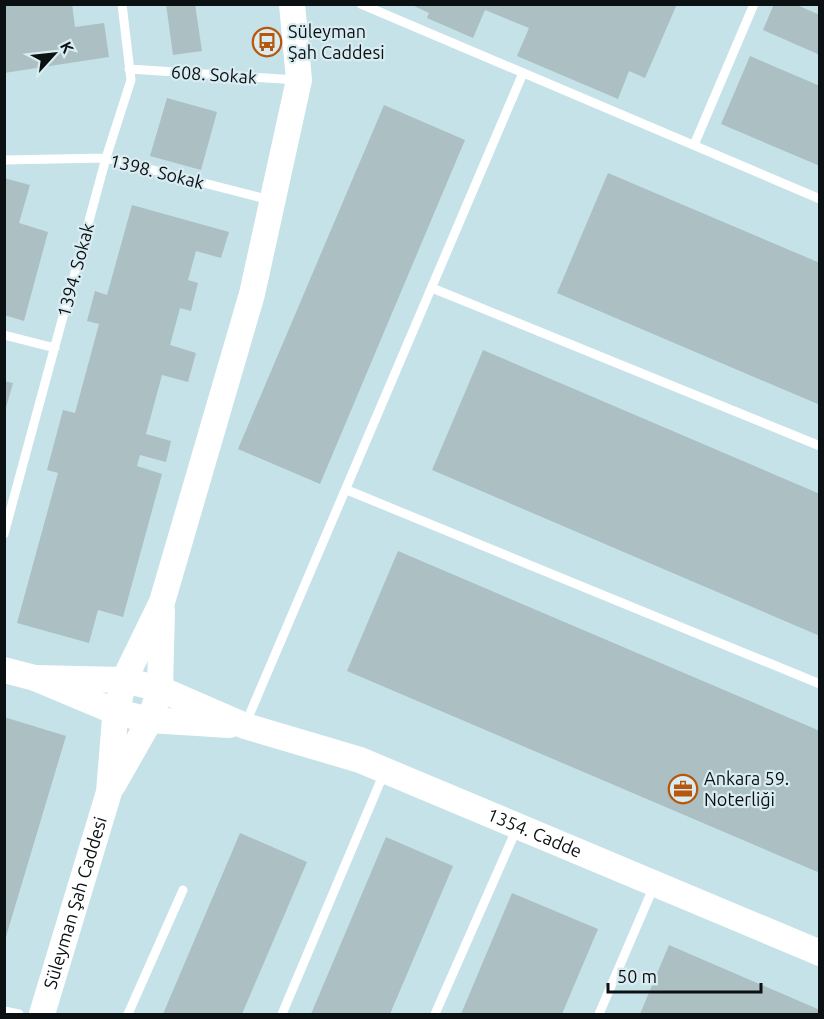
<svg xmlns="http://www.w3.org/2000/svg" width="824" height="1019" font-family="Ubuntu,sans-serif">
  <rect width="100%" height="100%" fill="#d9ecf1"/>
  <!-- built -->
  <path fill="#c5e2e8" d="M5,5H819V1014H5Z"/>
  <!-- building -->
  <path fill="#acbfc3" d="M4,4H72L75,27L104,23L109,57L4,73Z
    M166,4H195L202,51L173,55Z
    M410,4H677L645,78L629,71L618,99L517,56L529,28L485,10L473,38L427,18L429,13Z
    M774,4H799V6L820,15V55L763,30Z
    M750,56L820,86V166L721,124Z
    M167,98L217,112L201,170L150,156Z
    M384,105L465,140L320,484L238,449Z
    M608,173L820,263V405L557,293Z
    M4,178L30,185L19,223L48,232L24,321L4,315Z
    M132,205L229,232L221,258L196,251L188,280L198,283L191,311L180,308L170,345L196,353L188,382L162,375L146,434L171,441L166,462L140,455L137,466L162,474L123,617L98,610L89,643L17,623L58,473L47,470L63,410L75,413L99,324L87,321L95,291L107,295Z
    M483,350L820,494V636L432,470Z
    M4,381L13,383L5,411H4Z
    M398,551L820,731V873L347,671Z
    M4,717L66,736L5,940H4Z
    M240,833L307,862L242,1014H163Z
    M386,837L453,866L390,1014H311Z
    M512,893L598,929L562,1014H461Z
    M669,945L820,1010V1014H640Z"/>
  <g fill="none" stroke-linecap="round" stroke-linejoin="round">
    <!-- service -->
    <path stroke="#fff" stroke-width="9" d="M361,4L820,199
      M129,69L298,80
      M694,145L754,4
      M4,160L106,158L270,200
      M432,288L820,446
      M4,335L55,348
      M347,490L820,684
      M4,534L106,158L131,80L122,4
      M245,725L523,73
      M4,1011L19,1014
      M128,1014L183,890
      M282,1014L384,773
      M435,1014L517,828
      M599,1014L654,886"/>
    <!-- secondary -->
    <g stroke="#fff" stroke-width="26">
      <path d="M4,670L35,678L116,712L150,720L229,725"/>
      <path id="s1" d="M35,678L124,680L160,689L245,726L360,760L820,953"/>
      <path d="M113,785L150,720L160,689L162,611"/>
      <path id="s2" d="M42,1014L109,792L115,718L124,680L162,602L252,294L299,80L292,4"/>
    </g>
  </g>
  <!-- icons -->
  <defs>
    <g id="bus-ring" transform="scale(1.5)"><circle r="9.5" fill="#d9ecf1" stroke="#b6570d" stroke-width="1.5"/><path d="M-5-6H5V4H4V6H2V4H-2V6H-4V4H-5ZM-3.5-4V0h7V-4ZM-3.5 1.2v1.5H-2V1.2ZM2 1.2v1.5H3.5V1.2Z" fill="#b6570d"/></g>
    <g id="office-ring" transform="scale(1.5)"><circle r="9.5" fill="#d9ecf1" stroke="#b6570d" stroke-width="1.5"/><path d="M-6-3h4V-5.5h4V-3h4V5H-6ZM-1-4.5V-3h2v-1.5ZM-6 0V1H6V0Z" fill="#b6570d"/></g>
  </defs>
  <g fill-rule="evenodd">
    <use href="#bus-ring" x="267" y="42"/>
    <use href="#office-ring" x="683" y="789"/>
  </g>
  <g text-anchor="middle" stroke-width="4.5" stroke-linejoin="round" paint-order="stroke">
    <!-- poi labels -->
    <g font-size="18" fill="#0b1113" stroke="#d9ecf1" text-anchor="start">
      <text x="288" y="38">Süleyman<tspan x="288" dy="21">Şah Caddesi</tspan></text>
      <text x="704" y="785">Ankara 59.<tspan x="704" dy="21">Noterliği</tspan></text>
    </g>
    <!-- street labels -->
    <g font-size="18" fill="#0b1113" stroke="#d9ecf1">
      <text transform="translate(214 75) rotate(4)" y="6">608. Sokak</text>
      <text transform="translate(157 172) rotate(14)" y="6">1398. Sokak</text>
      <text transform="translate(76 270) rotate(-75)" y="6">1394. Sokak</text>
      <text dy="6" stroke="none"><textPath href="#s1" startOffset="528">1354. Cadde</textPath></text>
      <text dy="6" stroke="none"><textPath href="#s2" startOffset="116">Süleyman Şah Caddesi</textPath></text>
    </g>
  </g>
  <!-- border -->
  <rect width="824" height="1019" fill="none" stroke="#0b1113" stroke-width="12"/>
  <!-- north arrow -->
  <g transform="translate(54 54) rotate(63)" stroke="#d9ecf1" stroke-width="4.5" paint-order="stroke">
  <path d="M0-4.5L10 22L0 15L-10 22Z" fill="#0b1113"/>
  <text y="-9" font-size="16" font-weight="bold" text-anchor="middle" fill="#0b1113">K</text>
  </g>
  <!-- scale -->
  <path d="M608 983v9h153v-9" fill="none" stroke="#0b1113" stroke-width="3"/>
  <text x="617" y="983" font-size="18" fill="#0b1113" stroke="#d9ecf1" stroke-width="4.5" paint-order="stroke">50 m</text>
</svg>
